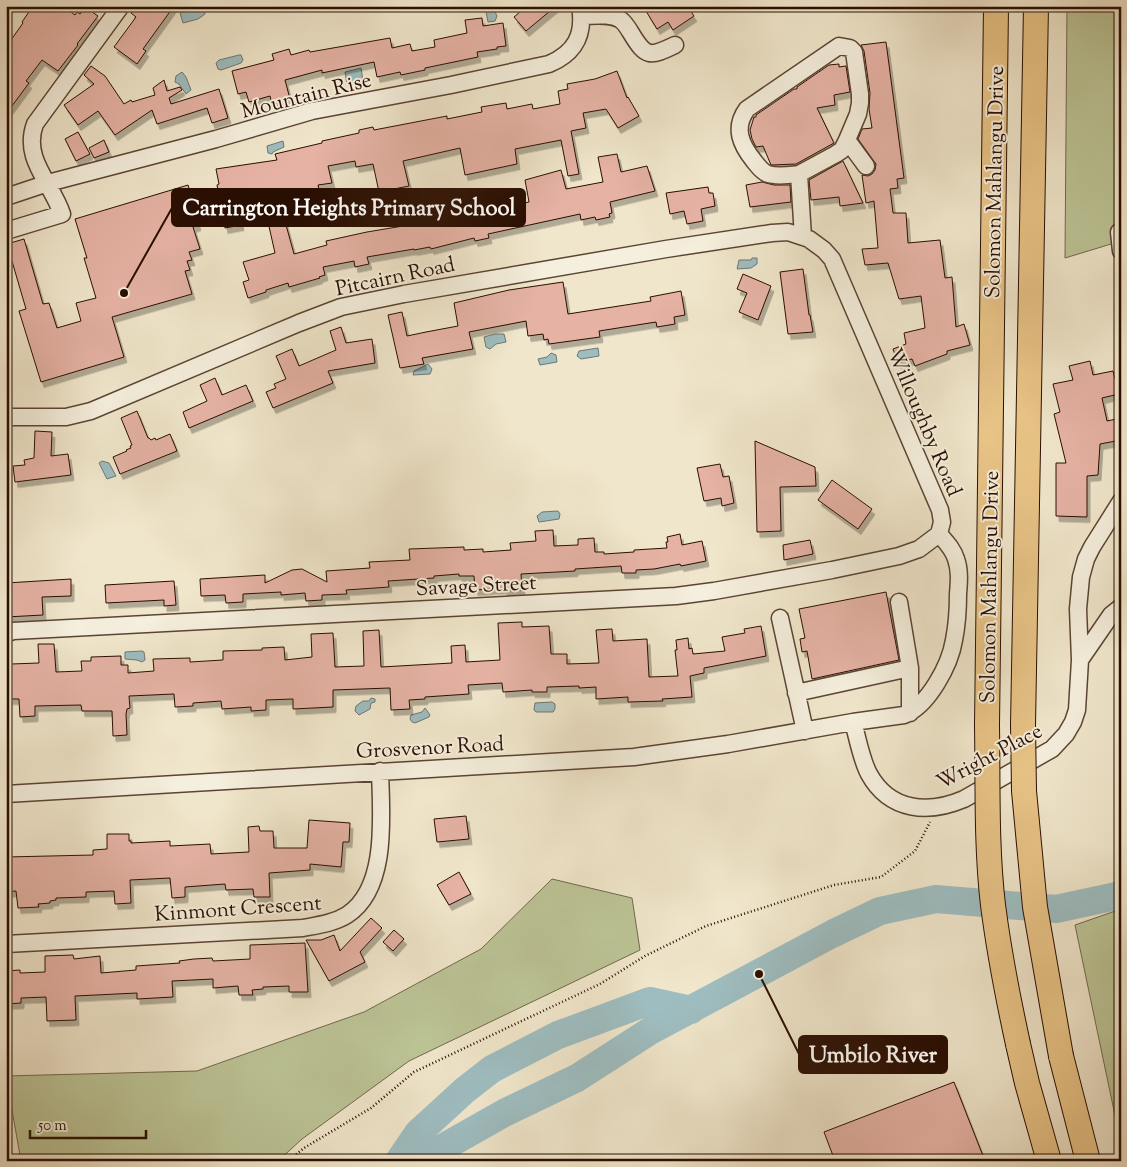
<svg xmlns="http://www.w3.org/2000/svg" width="1127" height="1167" font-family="'Sorts Mill Goudy',serif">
  <defs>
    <filter id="shadow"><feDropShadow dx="3" dy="5.5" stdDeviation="0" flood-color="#0004"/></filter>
  </defs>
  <rect width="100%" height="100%" fill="#f0e6cb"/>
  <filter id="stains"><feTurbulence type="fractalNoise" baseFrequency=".004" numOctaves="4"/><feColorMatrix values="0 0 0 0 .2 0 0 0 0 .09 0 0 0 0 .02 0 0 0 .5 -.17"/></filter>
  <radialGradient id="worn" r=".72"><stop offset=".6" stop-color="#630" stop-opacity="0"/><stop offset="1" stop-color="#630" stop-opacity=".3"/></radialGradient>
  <!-- green -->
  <path fill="#bcc496" stroke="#72694c" d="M1067,6H1121V241L1065,258Z
    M552,879L632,898L640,950L409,1061L302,1139L278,1161H21L6,1076L197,1071L364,1012L481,949Z
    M1121,909V1144L1075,925Z"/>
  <!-- water -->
  <path fill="#9ebdc0" stroke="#6f7774" d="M193,6H203L205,14L198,19L183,23L180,13L190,10Z
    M485,6H492L497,16L495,21L488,22Z
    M239,55H241L243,60L241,63L221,70L218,69L216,63L219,60Z
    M361,68L363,81L347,84L345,72Z
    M182,72L186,77L191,90L186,94L179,84L175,82L176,76Z
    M283,141L284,147L273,152L272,154L268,153L267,146Z
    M752,258H757V264L751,268L737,269L739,260H751Z
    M495,334H504L506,342L496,344L490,349L486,347L484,337Z
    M598,348L599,356L581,359L577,356L579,351Z
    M551,353L556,355L557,362L540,365L538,359L547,357Z
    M428,364L432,369L430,374L413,375L414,371Z
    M102,461L109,463L116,476L107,479L99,463Z
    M558,511L560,514L559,519L539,522L537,516L542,512Z
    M142,651L144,652L145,660L142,662L137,660L125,659V652Z
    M371,698L375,699V702L371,703L370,709L359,715L355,711L356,706L363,701H369Z
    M552,702L555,704V709L553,712H536L534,710L535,703Z
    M425,708L430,715L429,717L415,723L412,722L410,719L411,715L422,712Z"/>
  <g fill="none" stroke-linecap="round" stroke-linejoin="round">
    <!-- river -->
    <path stroke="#9ebdc0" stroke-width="28" d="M399,1161L418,1133L465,1090L492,1069L558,1035L650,1001L691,1010
      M407,1161L437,1151L506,1112L577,1078L650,1031L832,934L880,911L936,899L1056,909L1121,895"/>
  </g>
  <!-- building -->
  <path fill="#e5b2a4" stroke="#290e02" filter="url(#shadow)" d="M33,6H63L75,15L77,12L80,14L85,7L98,16L77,44L78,45L58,71L42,60L26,81L29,83L6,114V47L23,23L22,22Z
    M136,6H174L143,49L146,51L137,64L114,47L136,17L131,13Z
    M527,6H556L526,31L514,17Z
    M653,6H687L694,16L673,30L668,22L657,29L646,11Z
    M482,18L483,26L503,23L506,46L497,47V49L477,52L478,57L425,68V70L401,75L400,72L377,77L374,62L322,73V70L285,80L290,99L272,104L270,96L249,102L246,92L238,94L232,71L274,60L272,54L289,49L291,55L309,50L310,52L390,38L392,48L410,44L412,51L435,47L434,40L467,33L465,20Z
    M886,42L904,178L897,179L898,188L890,189L893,213H906L908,243L940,240L945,278L952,277L956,327L964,324L970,345L947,351V354L915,366L912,359L898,363L893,349L906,344L904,333L925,328L921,296L899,299L888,263L865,265L862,249L878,248L874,201L866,203L862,175L868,176L872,174L875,170L876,164L858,139L862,129L872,128L869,109L870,93L864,51L861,45Z
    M839,64V67L846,66L850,92L834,95L835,105L817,108L834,143L796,164L771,165L763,146L756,147L752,139L750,130L754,117H756V115L794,89H797V87L829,65Z
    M91,66L105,76L124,104L131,100L132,102L155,95L153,88L164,80L167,91L180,87L182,90L169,98L171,104L219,89L228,118L212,123L207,108L157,124L152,110L115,135L98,111L78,125L64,105L94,84L84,75Z
    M617,71L627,98L628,97L639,116L618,128L606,109L583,113L586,128L571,131L579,174L568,176L561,140L515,149L517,164L465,175L460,148L403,161L409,186L379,192L373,164L356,167L355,161L328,166L332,183L318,185L320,194L300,198L301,202L295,205L297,209L283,214L294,254L327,245L326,241L367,232L439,220L433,192L450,189L456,218L529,202L525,180L561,170L566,189L603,182L598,157L617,154L621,172L647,166L655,191L610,202L612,213L609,214L610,217L596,220L595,217L581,220L580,214L488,234L489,238L475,241L474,238L431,249L430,247L414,250V249L367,257L369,264L355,267L354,261L323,267L325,275L319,277L320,278L289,287L288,283L266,290V292L248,298L243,282L249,280L243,262L275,253L261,191L235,196L241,225L225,228L217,185L219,184L216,169L277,160L275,154L322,143V141L359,133V130L373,127L374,130L447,116V119L482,112L481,107L506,103L507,109L532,104L533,109L560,104L558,91L568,89L567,84L595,79Z
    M78,132L90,154L76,161L65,139Z
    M104,140L109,152L94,158L89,148Z
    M843,161L863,203L840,206L839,197L811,200L809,180Z
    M762,182L774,185H790L791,202L750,207L746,185Z
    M188,185L198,216L195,217L198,225L193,227L200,249L189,252L192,260L187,261L190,270L185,271L192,294L112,317L124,357L41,382L19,311L26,309L7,244L24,239L43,304L49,303L57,328L81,321L76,303L96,298L84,258H87L75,219Z
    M708,187L709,193H713L715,206L701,209L703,221L687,224L684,211L670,214L666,193Z
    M803,269L809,315H810L813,332L788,334L780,272Z
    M743,274L771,286L758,320L739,312L747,293L737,289Z
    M563,282L568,314L651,301L650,297L681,291L685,315L674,317L675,324L657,327L656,322L599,331L600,337L549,344L548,339L544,340L543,334L528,336L526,321L469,332L473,349L422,358L424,364L400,368L388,315L402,312L407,336L426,332L458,326L454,303L509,290Z
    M341,327L346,343L372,339L375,363L328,371L333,383L273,408L266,392L276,388L274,384L286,379L276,356L292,349L299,366L336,350L330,331Z
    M1090,361L1093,375L1113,371L1119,394L1102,398L1107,421L1121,418V440L1100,444L1098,475L1087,476V517L1056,516V463H1066L1054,414L1060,412L1053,384L1073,380L1069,366Z
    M215,378L222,395L246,385L253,401L189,428L183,412L207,401L200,385Z
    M137,411L148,438H149L151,440L155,438L156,440L170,434L177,451L120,474L113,457L127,451L126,450L131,448L130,446L132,445L121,418Z
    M35,431L52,432L51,456L68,454L71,475L15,482L13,466L25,465L24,460L34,458Z
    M755,441L815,467L816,486L780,487L781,531L757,532Z
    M720,464L723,477L729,476L734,503L722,506L721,498L704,501L697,468Z
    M832,480L872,509L858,529L818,500Z
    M553,530L554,546L578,545V539L594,538L595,552H604V554L634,552V550L667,548L666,542H668L667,537L680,534L682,545L702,541L706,561L681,566L680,564L654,569L636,570V573H622L621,566L575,569V571L521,574L522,590L504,591V588L475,590L474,576H459V574L434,576V578L388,581L389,587L346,590L347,594L322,595V600L306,601L305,593L281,595V592L243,594V602L226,603L225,595L201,596L200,579L265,575V583L292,570L302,569L327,582L326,571L370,568L369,562L410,560L409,549L464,547V550L483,549V552L511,550L510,543L536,541L535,531Z
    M810,540L813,554L784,560L783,545Z
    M71,579V596L42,597L43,615L6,617V583Z
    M174,581L176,605L164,606V600L106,603L105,585Z
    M886,592L899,660L812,679L807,651L802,652L800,639L805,638L799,609Z
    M522,622V627L549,626L551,654H567V664L599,663L596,630L612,629L613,641L647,639L649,677L678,676L675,650H677L676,640L688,638L689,649L692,648L693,654L725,651L722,637L745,633L744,629L761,626L766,656L704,668V673L690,676L692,697L662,699L663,701L628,702V697L596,699V687L579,688V686L547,687V692H532V690L503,692L502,683L468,685L469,694L425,697V699L409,700L410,709L391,710L390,688L333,690V707L293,709V699L266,700V710L251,711V707L222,709L221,701L193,703V706L175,707L174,694L129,696L130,708L127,709L126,714L127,735L113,736L112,711H82L81,705L35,706V716L20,717L19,699H6V672H11V664L39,663L38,644H54L56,672L82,671L81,661H91V657L121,656V665H128V673L154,671L153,659L190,658V662L223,660V651L262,650V648L284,647L285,660L312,657L311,634L333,633L335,667L364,666L363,631L379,630L381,667L452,663L451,646L465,645L466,662L500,660L498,623Z
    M466,816L469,839L437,842L434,819Z
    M309,820L350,823L349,842H343L341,867L310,864V870L269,873L270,897H254L253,889L226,890L225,884L185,887V897L172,898L170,878L130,880L131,903L115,904L114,891L86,892V897L56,898V900L50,901V903L38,904L39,907L18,908L16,891L6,892V857L93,855V850L107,849V834H129V841H131V843L170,841V846L210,844L211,854L249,852L248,827L259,826L260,831H273L274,848H307Z
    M459,872L471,894L449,905L437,885Z
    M371,918L382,928L360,952L365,962L329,981L306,940H321L334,935L340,951Z
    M394,930L404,939L393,951L383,942Z
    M305,943L308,992H289V986L263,987V989L252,990L253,995H239L238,986L213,988V979L172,981L173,997L137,999V993L75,996L76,1020L47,1021L46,997L21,998V1003L6,1004V971L20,970V973L45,972V956L73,955L74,959L100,956L101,973L136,970V966L180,963L179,961L194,959L212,958L213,961L250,959V945Z
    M954,1082L985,1161H835L824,1132Z"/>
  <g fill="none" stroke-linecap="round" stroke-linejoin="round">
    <!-- minor casing -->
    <g stroke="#5b4434" stroke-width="19">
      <path id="minor" d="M582,16C594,16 610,13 621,20C625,23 628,28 631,33C646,58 650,57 675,45
        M847,140L866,166
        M799,174C790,175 777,177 768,174C762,172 758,166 754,161C741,145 733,128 747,109L839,46L850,48L854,52L860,94V103L858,114L847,140L842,150L836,154L799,174L803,237
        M6,197L48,183L216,139L312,111L451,85L549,64C575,53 585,35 580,6
        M6,231L62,214C52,183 22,159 35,124L121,6
        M1119,232L1121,251
        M6,417H66L91,411L299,323L341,307L404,294L666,249L772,233L788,232L809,239L824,250L832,259L940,510L942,522L939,534
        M899,602L910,668V713
        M780,618L805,731
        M6,634L13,631L676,596L714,591L832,570L899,556L919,549L939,534
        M1080,660L1111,615L1121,607
        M796,693L910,668
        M853,722C858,739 861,759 869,774C890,812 929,814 964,799L1052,749L1066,734L1073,722L1077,710L1080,660L1078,609L1081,577L1086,559L1092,547L1121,501
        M6,794L634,757L728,744L853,722L904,715C928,706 950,665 954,640C957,625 958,609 958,594C959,582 960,570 956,559C953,549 946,542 939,534
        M6,944L303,928C319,925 334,923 347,915C389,888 381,813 380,771"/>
    </g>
    <!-- highway casing -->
    <g stroke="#290e02" stroke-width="26">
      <path id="highway" d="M987,725L996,6
        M1023,725L1036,6
        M1018,1044L1027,1083L1049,1161
        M1061,1056L1088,1161"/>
    </g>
    <!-- path -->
    <path stroke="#290e02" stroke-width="2.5" stroke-dasharray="1 2.5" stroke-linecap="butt" d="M288,1161L304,1148L371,1108L414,1072L600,984L645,956L706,926L834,885L881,877L915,851L930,822"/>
    <!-- minor -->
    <use href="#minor" stroke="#f5efdd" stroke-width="16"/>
    <!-- highway -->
    <use href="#highway" stroke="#e8c386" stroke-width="24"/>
    <!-- highway-bridge casing -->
    <g stroke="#290e02" stroke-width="26" stroke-linecap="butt">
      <path id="highway-bridge" d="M987,725C988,784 986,845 993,905C999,952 1008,998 1018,1044
        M1023,725L1024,791L1035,907L1061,1056"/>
    </g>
    <!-- highway-bridge -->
    <use href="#highway-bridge" stroke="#e8c386" stroke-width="24"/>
  </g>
  <g text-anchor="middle" stroke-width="4" stroke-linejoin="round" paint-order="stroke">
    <!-- street labels -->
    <g font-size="21" fill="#290e02" stroke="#f5efdd">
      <text transform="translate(306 95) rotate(-14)" y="7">Mountain Rise</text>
      <text transform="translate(994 182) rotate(-89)" y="7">Solomon Mahlangu Drive</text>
      <text transform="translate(395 276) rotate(-12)" y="7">Pitcairn Road</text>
      <text transform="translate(925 422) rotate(67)" y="7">Willoughby Road</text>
      <text transform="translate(476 585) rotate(-3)" y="7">Savage Street</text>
      <text transform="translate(989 587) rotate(-89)" y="7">Solomon Mahlangu Drive</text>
      <text transform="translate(430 747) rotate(-3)" y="7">Grosvenor Road</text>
      <text transform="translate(989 756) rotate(-28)" y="7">Wright Place</text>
      <text transform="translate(238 908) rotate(-4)" y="7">Kinmont Crescent</text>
    </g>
  </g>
  <!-- callouts -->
  <path fill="none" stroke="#290e02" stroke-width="2" d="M124 293L172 208M759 974L799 1054"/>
  <g fill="#290e02" stroke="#f5efdd" stroke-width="2">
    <circle cx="124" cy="293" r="5"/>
    <circle cx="759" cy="974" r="5"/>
  </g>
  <g fill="#290e02" stroke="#290e02" stroke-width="2">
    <rect x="172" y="189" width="353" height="37" rx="5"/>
    <rect x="799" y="1036" width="148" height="37" rx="5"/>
  </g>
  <g font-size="22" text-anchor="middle" font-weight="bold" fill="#fff">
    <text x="349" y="215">Carrington Heights Primary School</text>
    <text x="873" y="1062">Umbilo River</text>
  </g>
  <!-- margin -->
  <rect width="1127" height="1167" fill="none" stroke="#f0e6cb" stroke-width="25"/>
  <rect x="8" y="8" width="1112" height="1152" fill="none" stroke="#290e02" stroke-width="2.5"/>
  <rect x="12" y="12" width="1102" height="1142" fill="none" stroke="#290e02"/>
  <!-- scale -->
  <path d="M30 1130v8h116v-8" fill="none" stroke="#290e02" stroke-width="2.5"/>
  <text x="38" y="1130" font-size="15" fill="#290e02" stroke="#f5efdd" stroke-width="4" paint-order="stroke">50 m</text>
  <rect width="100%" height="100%" filter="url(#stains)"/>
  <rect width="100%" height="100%" fill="url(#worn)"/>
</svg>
